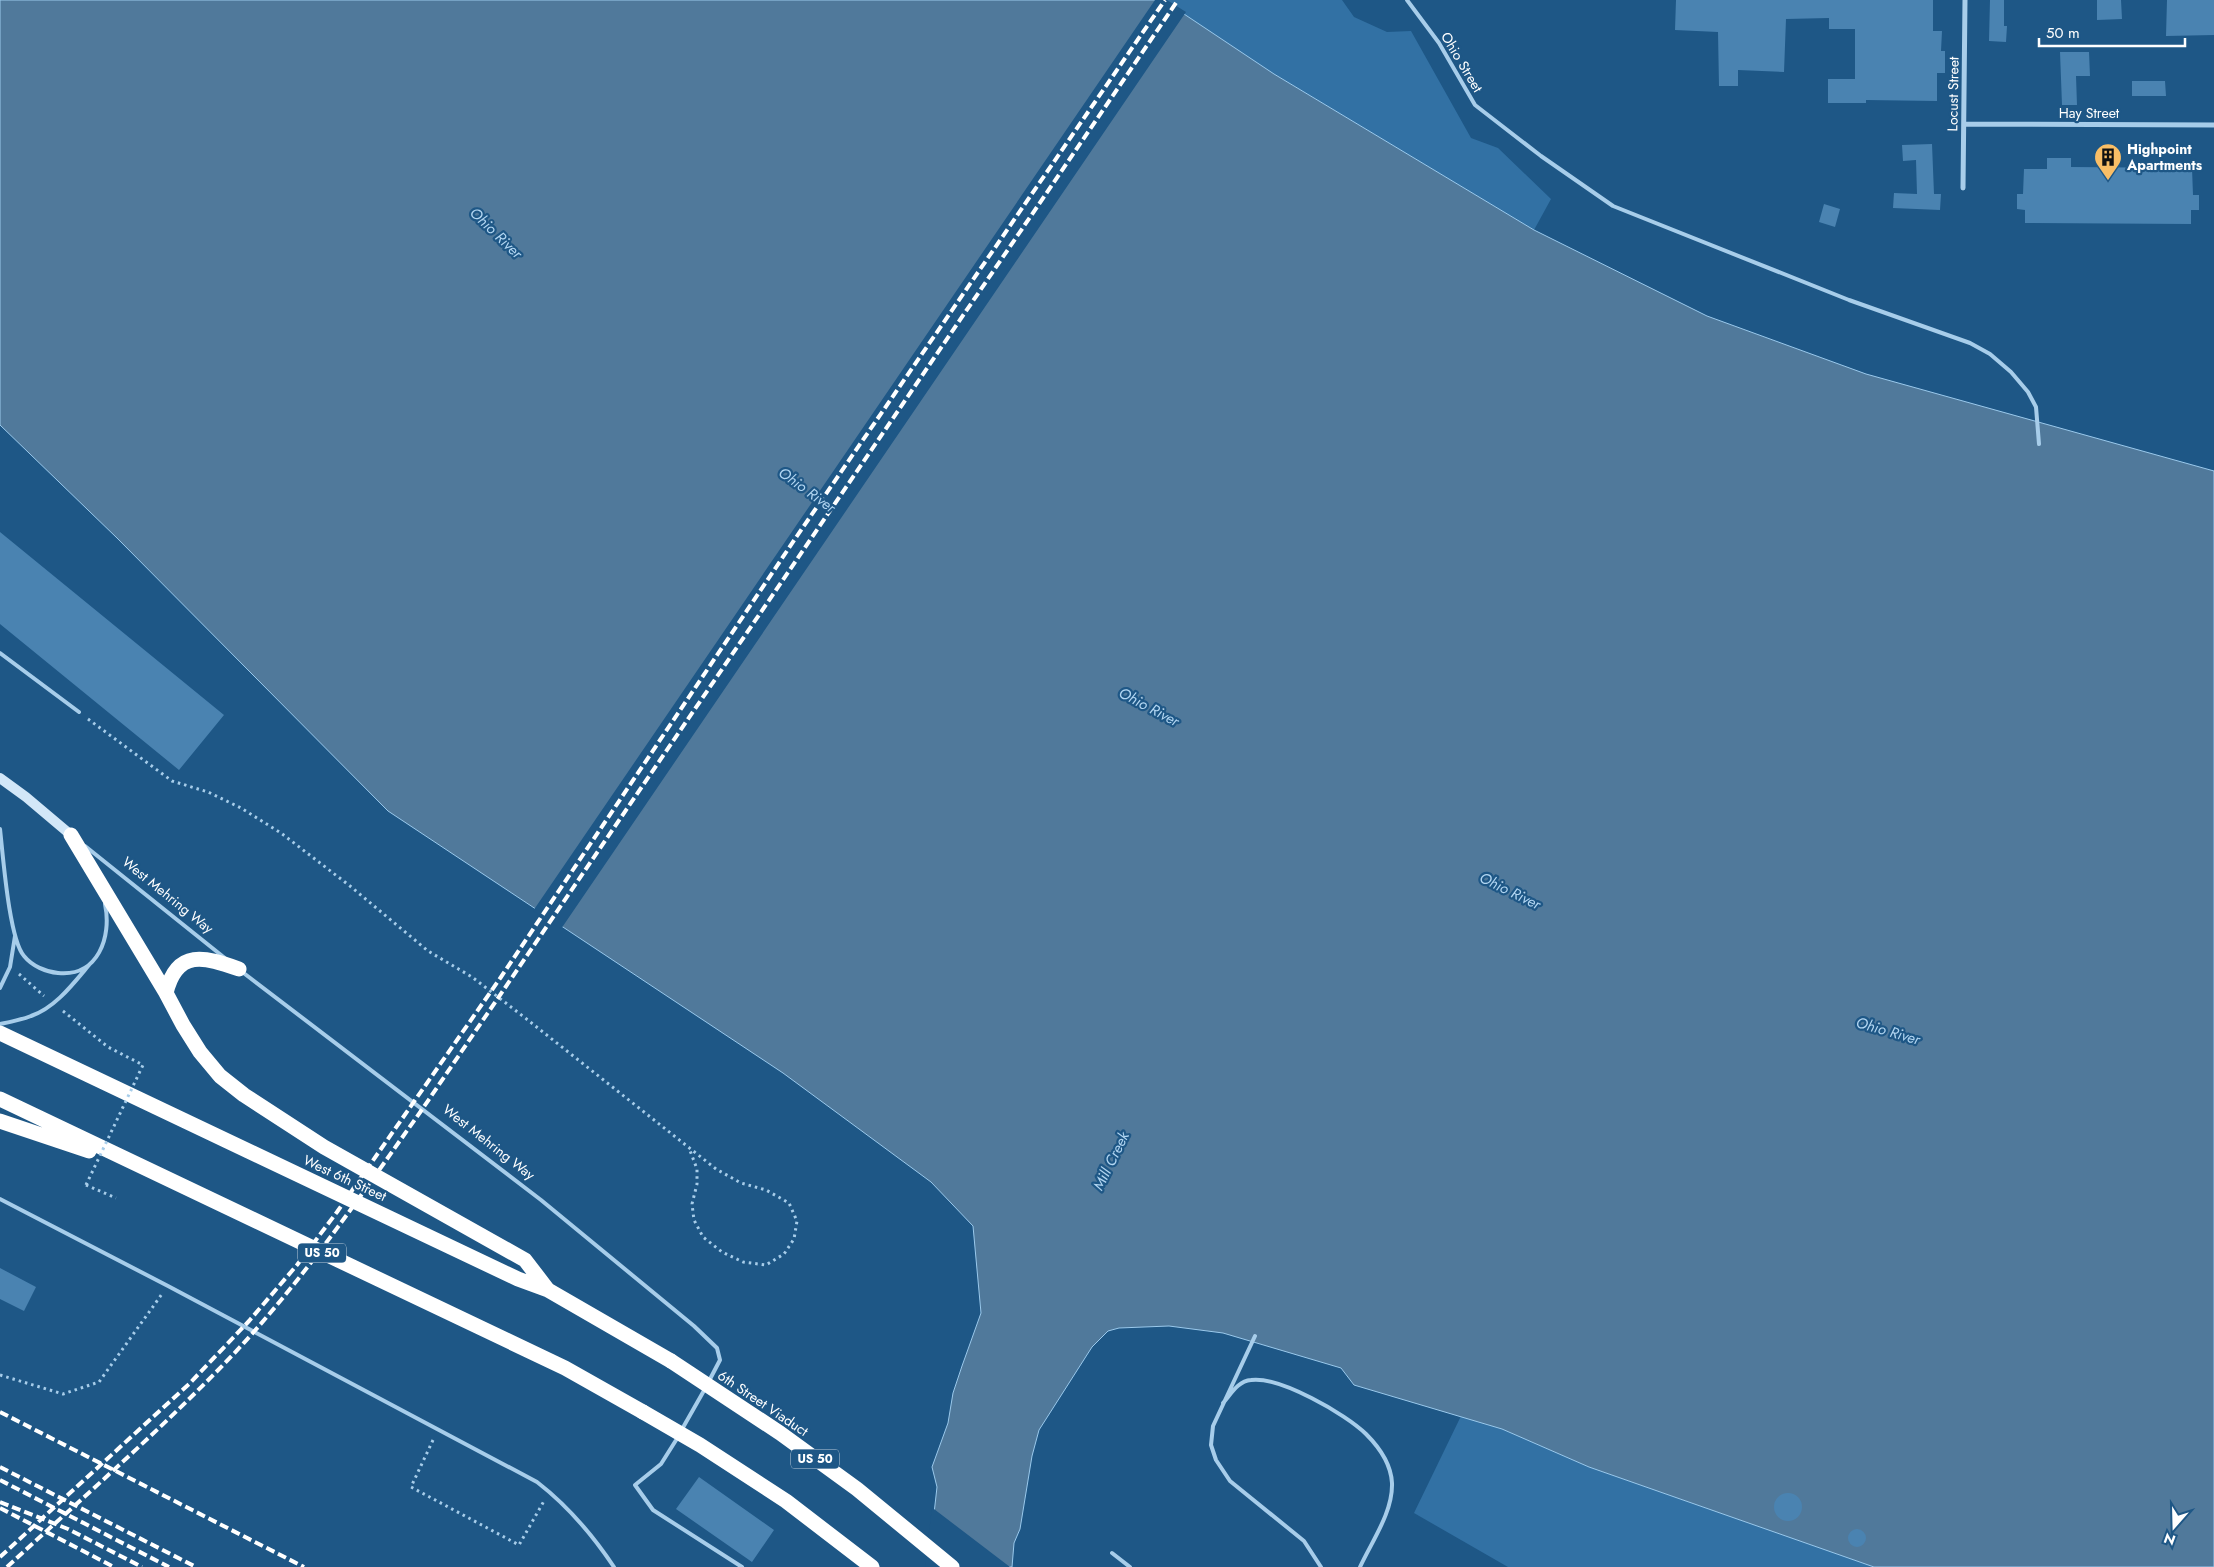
<svg xmlns="http://www.w3.org/2000/svg" width="2214" height="1567" font-family="Jost,sans-serif">
  <rect width="100%" height="100%" fill="#1e5786"/>
  <!-- green -->
  <path fill="#3271a4" d="M1163,0H1342L1354,17L1387,32L1411,31L1471,138L1498,148L1551,199L1534,230L1274,74Z
    M1461,1416L1502,1429L1589,1467L1874,1567H1508L1414,1513Z"/>
  <!-- water -->
  <path fill="#50799b" stroke="#9ac9ec" d="M0,0H1163L1274,74L1534,230L1707,316L1866,374L2214,471V1567H1874L1589,1467L1502,1429L1354,1385L1341,1368L1223,1333L1169,1326L1119,1328L1108,1331L1092,1347L1039,1430L1032,1456L1020,1529L1014,1543L1012,1567H928L937,1487L932,1467L948,1423L953,1393L962,1366L981,1313L973,1226L931,1182L783,1073L388,811L117,538L0,425Z"/>
  <!-- pier -->
  <path fill="#1e5786" d="M1155,0H1167L1186,12L561,929L533,911Z
    M932,1507L934,1509L1010,1567H925Z"/>
  <!-- building -->
  <path fill="#4a83b1" d="M1676,0H1933V31H1942L1941,51H1945V73H1937V101L1866,100V103H1828V79H1855V29H1829V18L1786,19L1784,72L1738,70V86H1719L1718,32L1675,30Z
    M1990,0H2004V26H2007L2006,42L1989,41Z
    M2097,0H2121L2122,19L2097,20Z
    M2167,0H2214V35L2166,36Z
    M2060,52H2089L2090,76H2076L2077,105H2062Z
    M2132,81H2165L2166,96H2132Z
    M1932,144L1934,194H1941L1940,210L1893,208L1894,193L1917,194L1916,160L1903,161L1902,145Z
    M2047,158H2071V167L2192,168L2193,195H2199V210H2191V224L2025,223V210L2017,209V194H2023L2024,169H2047Z
    M1824,204L1840,209L1835,227L1819,222Z
    M0,532L224,715L179,770L0,624Z
    M0,1268L36,1287L24,1311L0,1299Z
    M699,1477L774,1530L752,1562L676,1509Z
    M1774 1507a14 14 0 1 1 28 0a14 14 0 1 1-28 0Z
    M1848 1538a9 9 0 1 1 18 0a9 9 0 1 1-18 0Z"/>
  <g fill="none" stroke-linecap="round" stroke-linejoin="round">
    <!-- path -->
    <path stroke="#a7cdea" stroke-width="3" stroke-dasharray="2.5 4" stroke-linecap="butt" d="M88,719L172,781L208,792L241,808L281,833L350,886L428,951L472,977L524,1017L716,1169L741,1183L766,1190L789,1203L797,1221L794,1239L784,1254L766,1265L743,1262L722,1252L703,1237L694,1220L692,1204L697,1184V1169L689,1148
      M19,974L44,996
      M63,1011L108,1047L143,1065
      M86,1185L116,1198
      M0,1375L63,1394L99,1382L162,1294
      M433,1440L411,1487L519,1545L544,1501"/>
    <!-- service -->
    <path stroke="#a7cdea" stroke-width="4" d="M1407,0L1439,43L1475,105L1541,156L1613,206L1849,300L1970,343L1990,354L2011,372L2028,392L2036,407L2039,444
      M0,653L79,712
      M0,829C3,855 9,939 24,956C32,966 46,972 58,973C98,977 112,937 105,904
      M85,846L226,959
      M241,971L541,1200L694,1326L717,1348L720,1360L709,1381
      M0,988L10,967L15,936
      M0,1024C10,1022 21,1020 31,1016C55,1008 73,984 89,965
      M0,1199L168,1286L537,1482C568,1506 592,1534 614,1567
      M1255,1336L1213,1426L1211,1445L1216,1460L1230,1481L1304,1541L1321,1567
      M1223,1403C1231,1394 1238,1381 1251,1380C1279,1376 1346,1414 1366,1434C1379,1447 1391,1464 1392,1483C1393,1512 1372,1541 1360,1567
      M681,1431L706,1387
      M678,1437L661,1464L635,1485L653,1510L742,1567
      M1112,1553L1130,1567"/>
    <!-- minor -->
    <path stroke="#a7cdea" stroke-width="5" d="M1964,124L2214,125
      M1963,188L1965,0"/>
    <!-- secondary -->
    <path stroke="#d2e7f8" stroke-width="10" d="M0,778L26,797L71,835"/>
    <!-- motorway -->
    <path stroke="#fff" stroke-width="15" d="M71,835L166,993L183,1025L200,1052L220,1076L244,1095L324,1147L525,1260L548,1290
      M166,993C177,948 205,957 239,969
      M0,1033L518,1279L548,1290L671,1361
      M0,1099L565,1368L643,1412
      M0,1121L89,1151"/>
    <!-- rail -->
    <path stroke="#fff" stroke-width="4" stroke-dasharray="9 4" stroke-linecap="butt" d="M0,1412L304,1567
      M0,1467L196,1567
      M0,1480L169,1567
      M0,1502L68,1529L142,1567
      M0,1508L114,1567
      M0,1557L189,1384L249,1321L297,1265L337,1212L501,977L797,536L1165,0
      M7,1567C79,1501 154,1436 223,1365C298,1288 359,1198 421,1111L1178,0"/>
    <!-- path-bridge -->
    <path stroke="#a7cdea" stroke-width="3" stroke-dasharray="2.5 4" stroke-linecap="butt" d="M86,1185L143,1065"/>
    <!-- motorway-bridge -->
    <path stroke="#fff" stroke-width="15" d="M671,1361L780,1433L857,1489L952,1567
      M643,1412L700,1445L786,1501L872,1567"/>
  </g>
  <!-- icons -->
  <defs>
    <g id="building-pin" transform="scale(1.4375)"><path d="M0 17L-7.5 6A9.5 9.5 0 1 1 7.5 6Z" fill="#f9be66" stroke="#1e5786"/><path d="M-4-6H4V6H1V3H-1V6H-4ZM-2.5-4.3h1.7v1.8h-1.7ZM.8-4.3h1.7v1.8H.8ZM-2.5-1h1.7V.8h-1.7ZM.8-1h1.7V.8H.8Z" fill="#111"/></g>
  </defs>
  <g fill-rule="evenodd">
    <use href="#building-pin" x="2108" y="157"/>
  </g>
  <g text-anchor="middle" stroke-width="4.5" stroke-linejoin="round" paint-order="stroke">
    <!-- shield labels -->
    <g fill="#1e5786" stroke="#bccddb" stroke-width="1">
      <rect x="298" y="1243.5" width="48" height="19" rx="4"/>
      <rect x="791" y="1449.5" width="48" height="19" rx="4"/>
    </g>
    <g font-size="12" font-weight="bold" fill="#fff">
      <text x="322" y="1257">US 50</text>
      <text x="815" y="1463">US 50</text>
    </g>
    <!-- street labels -->
    <g font-size="14" fill="#fff" stroke="#1e5786">
      <text transform="translate(1462 62) rotate(59)" y="5">Ohio Street</text>
      <text transform="translate(1953 94) rotate(-89)" y="5">Locust Street</text>
      <text x="2089" y="118">Hay Street</text>
      <text transform="translate(168 895) rotate(39)" y="5">West Mehring Way</text>
      <text transform="translate(489 1142) rotate(38)" y="5">West Mehring Way</text>
      <text transform="translate(345 1178) rotate(25)" y="5">West 6th Street</text>
      <text transform="translate(763 1403) rotate(34)" y="5">6th Street Viaduct</text>
    </g>
    <!-- poi labels -->
    <g font-size="14" font-weight="bold" fill="#fff" stroke="#1e5786" text-anchor="start">
      <text x="2127" y="154">Highpoint<tspan x="2127" dy="16">Apartments</tspan></text>
    </g>
    <!-- water labels -->
    <g font-size="15" font-style="italic" fill="#b2d6f2" stroke="#1e5786">
      <text transform="translate(496 233) rotate(44)" y="5">Ohio River</text>
      <text transform="translate(807 490) rotate(36)" y="5">Ohio River</text>
      <text transform="translate(1149 707) rotate(28)" y="5">Ohio River</text>
      <text transform="translate(1510 891) rotate(26)" y="5">Ohio River</text>
      <text transform="translate(1888 1031) rotate(16)" y="5">Ohio River</text>
      <text transform="translate(1111 1161) rotate(-64)" y="5">Mill Creek</text>
    </g>
  </g>
  <!-- north arrow -->
  <g transform="translate(2174 1527) rotate(200)" stroke="#1e5786" stroke-width="4" paint-order="stroke">
  <path d="M0-4L9 19L0 12L-9 19Z" fill="#ffffff"/>
  <text y="-8" font-size="14" font-weight="bold" text-anchor="middle" fill="#ffffff">N</text>
  </g>
  <!-- scale -->
  <path d="M2039 38v8h146v-8" fill="none" stroke="#ffffff" stroke-width="2.5"/>
  <text x="2046" y="38" font-size="15" fill="#ffffff" stroke="#1e5786" stroke-width="4" paint-order="stroke">50 m</text>
</svg>
